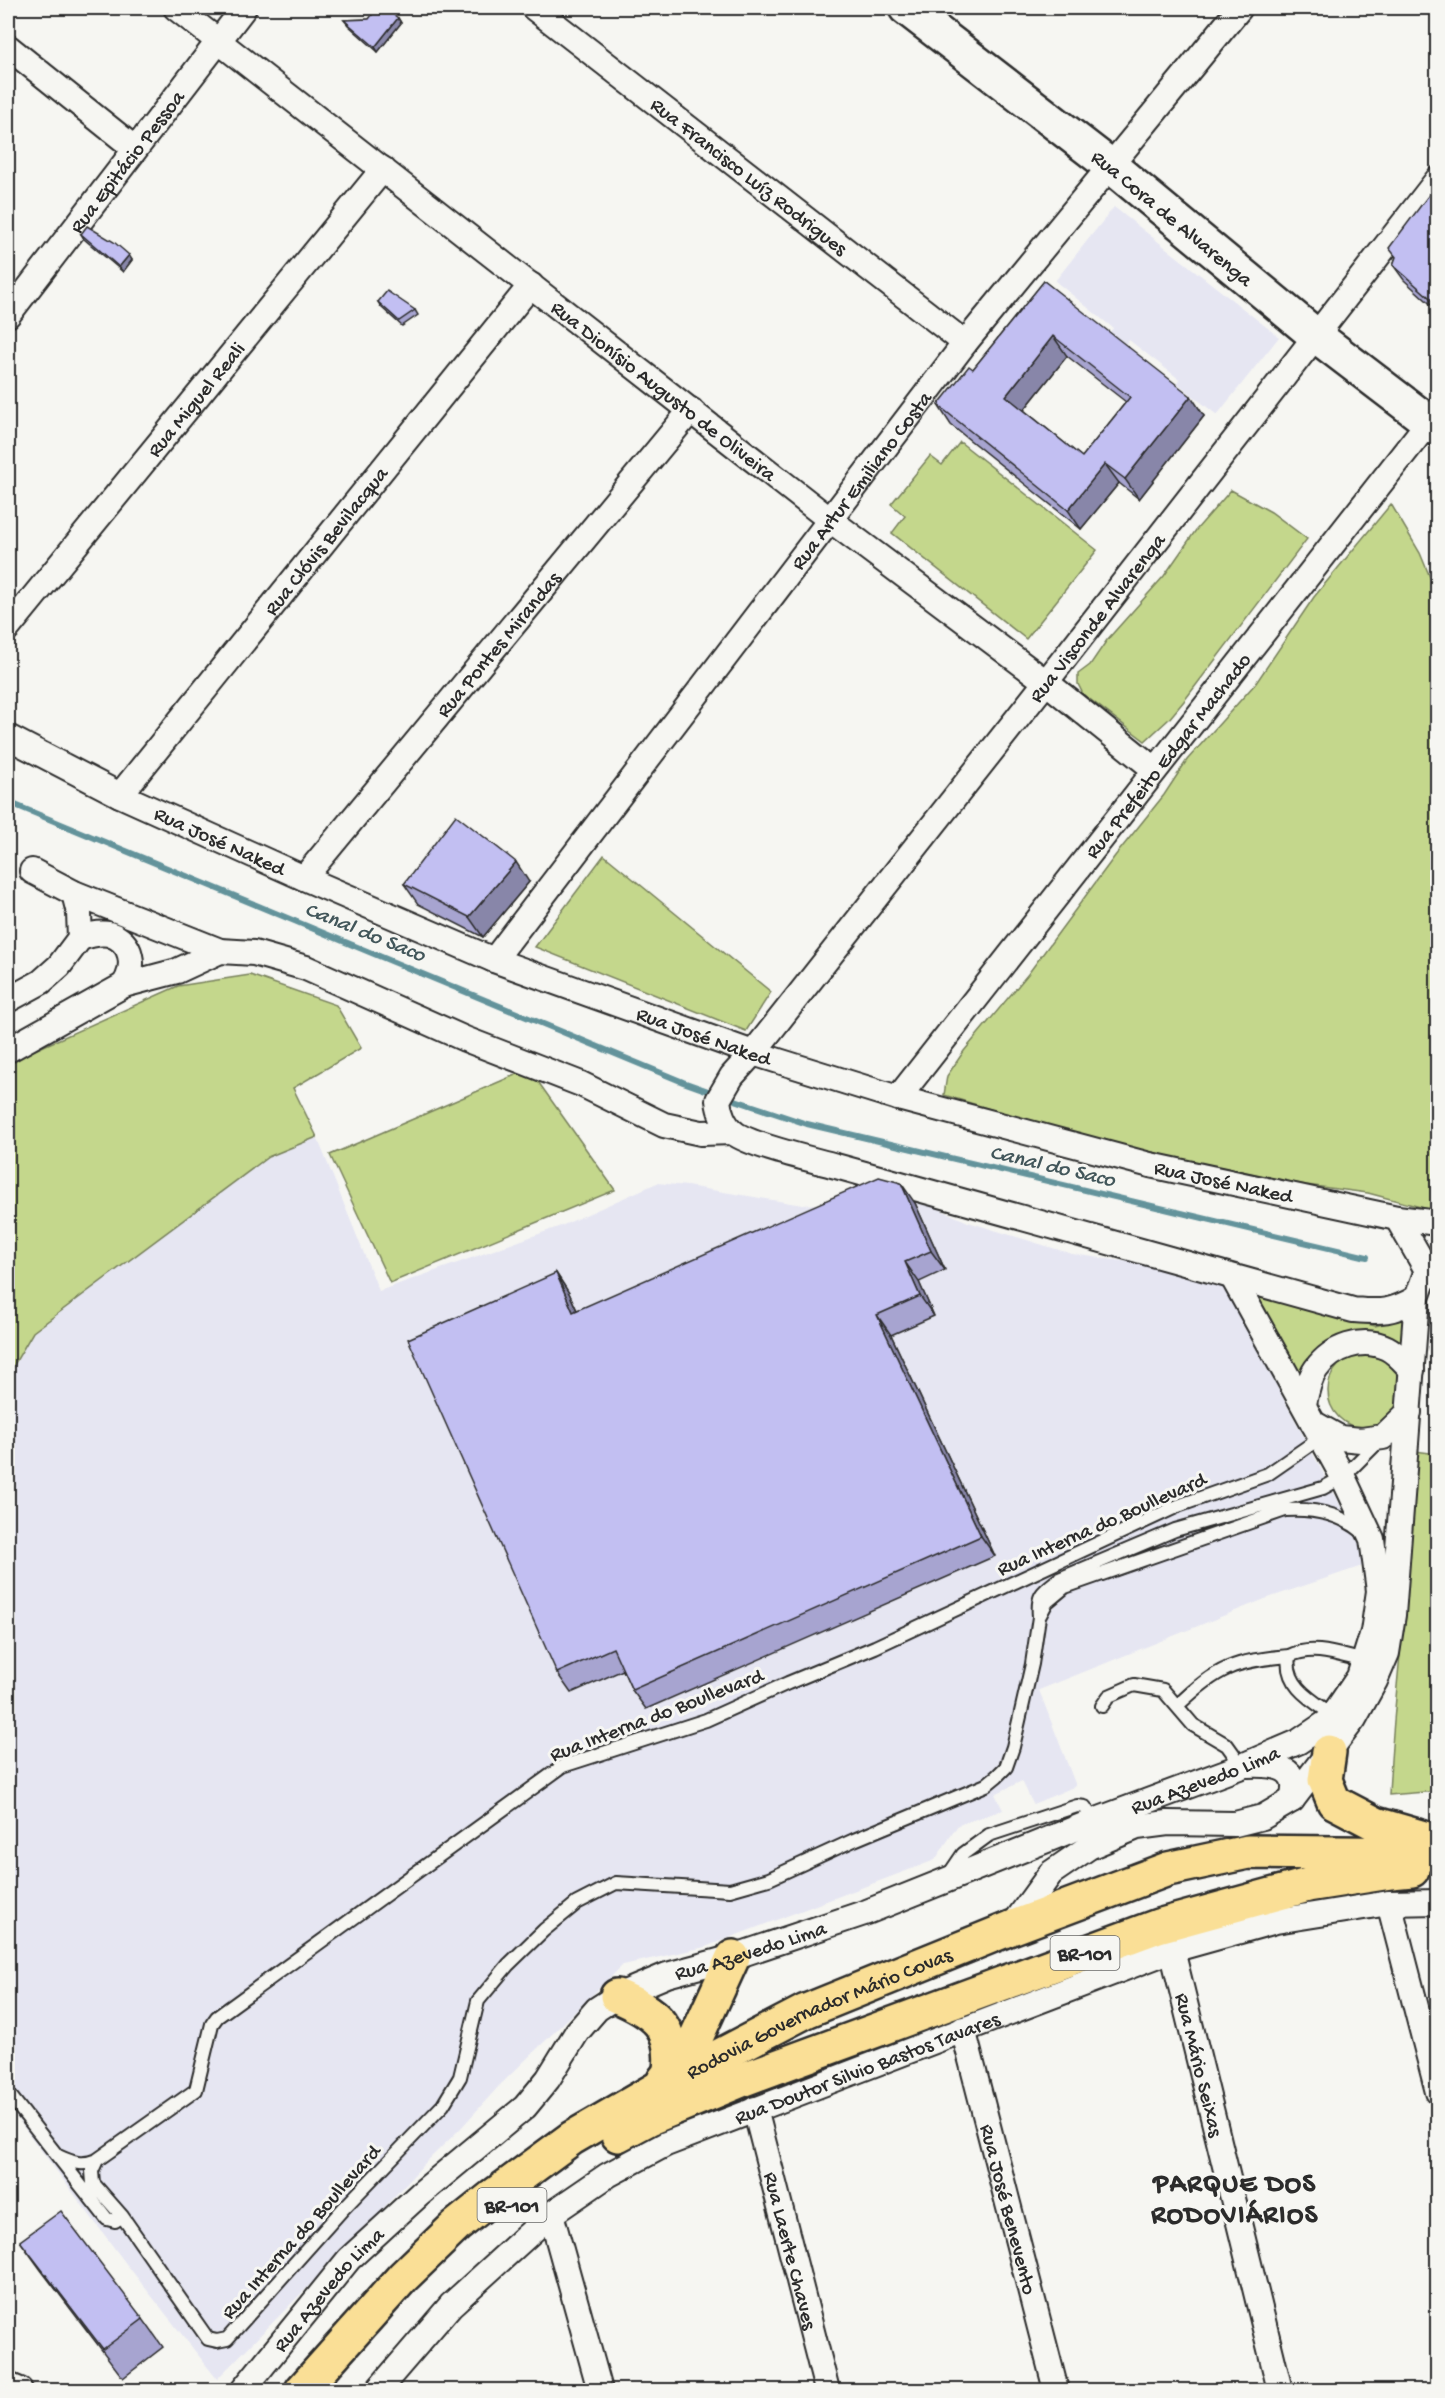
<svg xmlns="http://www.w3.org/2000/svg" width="1445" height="2398" font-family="'Gochi Hand',sans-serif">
  <rect width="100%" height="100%" fill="#f6f6f2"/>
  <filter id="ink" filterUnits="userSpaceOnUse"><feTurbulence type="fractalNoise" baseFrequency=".0167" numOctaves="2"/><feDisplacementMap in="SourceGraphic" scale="12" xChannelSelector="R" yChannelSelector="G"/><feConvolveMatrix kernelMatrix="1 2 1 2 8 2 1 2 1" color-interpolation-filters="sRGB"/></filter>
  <g filter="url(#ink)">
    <!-- built -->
    <path fill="#e6e6f2" d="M1114,207L1279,337L1217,415L1177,383L1179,379L1129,340L1125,344L1110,332L1113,328L1055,281Z
      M317,1137L379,1291L561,1226L657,1183L687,1186L803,1205L887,1198L917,1199L968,1222L1072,1254L1217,1274L1371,1563L1265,1599L1039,1690L1076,1786L1033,1804L1022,1781L995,1794L1003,1810L958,1825L935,1860L705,1947L623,1965L499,2086L460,2129L423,2165L357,2237L217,2379L124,2261L8,2106V1375L33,1332L211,1196L268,1157Z"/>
    <!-- green -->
    <path fill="#c4d78c" stroke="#78815c" stroke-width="1.5" d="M960,442L1097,550L1026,639L892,533L905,516L891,504L930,456L942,465Z
      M1231,490L1271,512L1307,539L1184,701L1169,719L1145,741L1083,694L1078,684V674L1090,665L1107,640L1164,576L1196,530Z
      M1391,504L1420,553L1437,594V1209H1428L1368,1193L1306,1185L1092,1140L944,1095L947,1076L964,1051L1028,974L1115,856L1164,795L1187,760L1256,683L1314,597Z
      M604,855L771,992L746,1031L535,947Z
      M250,975L336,1005L361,1048L293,1088L317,1137L268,1157L33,1332L8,1375V1062L178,986Z
      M529,1069L615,1190L390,1283L330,1155Z
      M1251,1294L1375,1326L1408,1318L1405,1348L1345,1335L1324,1344L1298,1380Z
      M1328 1391a37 37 0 1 1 74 0a37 37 0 1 1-74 0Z
      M1415,1451L1437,1454V1791L1389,1795C1394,1680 1413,1566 1415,1451Z"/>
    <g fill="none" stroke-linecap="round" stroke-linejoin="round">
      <!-- stream -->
      <path stroke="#63939b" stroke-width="6" d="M8,802L683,1082L711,1092
        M732,1099L807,1124L1367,1257"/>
      <!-- lane casing -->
      <g stroke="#2b2b2b" stroke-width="16">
        <path id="lane" d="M1320,1438L1268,1474L1178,1506L875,1647L788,1683L706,1720L563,1766L217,2017L212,2024L196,2090L97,2160L92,2171L93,2183L122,2216L208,2339L217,2341L227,2339L343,2209L443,2105L460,2077L478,2001L508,1965L544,1930L577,1903L616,1883L730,1890L769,1879L854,1840L986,1785L997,1776L1006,1767L1013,1747L1032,1664L1039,1617L1047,1602L1065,1587L1285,1510C1314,1508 1341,1514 1363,1532
          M1039,1616C1037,1594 1042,1592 1059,1579L1175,1530L1323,1488L1343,1477L1381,1439
          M1178,1705C1218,1667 1234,1661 1289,1656
          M1102,1706L1109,1696L1134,1685L1163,1690L1193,1725L1227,1745L1242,1766
          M1333,1715C1313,1701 1284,1686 1289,1656C1313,1644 1339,1655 1364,1661
          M948,1876L963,1854L989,1835L1077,1806L1085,1807L1094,1821
          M8,2093L107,2219L115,2221L122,2216
          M58,2156C73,2163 82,2166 97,2160"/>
      </g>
      <!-- street casing -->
      <g stroke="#2b2b2b" stroke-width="28">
        <g id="street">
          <path id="s1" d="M176,8L829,519L1046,682L1154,769"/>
          <path id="s2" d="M534,8L965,343"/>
          <path d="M8,47L134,148"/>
          <path id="s3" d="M8,315L244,8"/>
          <path id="s4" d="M8,628L383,169"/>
          <path id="s5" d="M8,737L120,795L304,878L494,960L753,1053L898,1098L1150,1165L1397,1218L1438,1223"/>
          <path id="s6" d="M120,795L531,285"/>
          <path d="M32,871L74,893L220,951L254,953L306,968L465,1039L581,1084L664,1125L701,1133L733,1132"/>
          <path id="s7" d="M304,878L691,410"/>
          <path d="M80,938C89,935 99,932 109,934C133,941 136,967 124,985"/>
          <path id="s8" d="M494,960L965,343L1240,8"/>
          <path d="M8,1000L41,982L59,966L80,938L79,913L74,893"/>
          <path d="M8,1050L124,985L177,971L220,951"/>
          <path id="s9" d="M898,1098L1438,410"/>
          <path d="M1397,1218L1427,1270"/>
          <path id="s10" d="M1417,1298C1391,1313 1381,1312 1353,1310L836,1166C811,1159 752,1146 734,1133C724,1125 719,1111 718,1100L732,1076L753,1053L1046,682L1438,179"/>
          <path d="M1304,1404C1306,1393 1309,1379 1316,1369C1332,1347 1362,1336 1387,1348C1397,1353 1404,1362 1412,1370"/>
          <path d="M1313,1423L1340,1438L1361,1440L1383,1437L1409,1412"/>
          <path d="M1248,1765C1274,1764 1302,1766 1292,1800"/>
          <path d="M1389,1903L1438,2092"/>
          <path d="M1011,1928L1051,1873L1089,1847L1137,1827L1168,1823L1235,1824L1263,1817L1292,1800L1354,1719L1375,1681L1387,1653L1393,1615L1417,1298L1427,1270L1438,1259"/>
          <path id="s11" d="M1172,1950L1280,2390"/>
          <path id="s12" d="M963,2029L1056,2390"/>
          <path id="s13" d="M755,2109L827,2390"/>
          <path d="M551,2214L600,2390"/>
          <path d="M8,2385L20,2390"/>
          <path id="s14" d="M243,2390L349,2259L420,2194L525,2107L548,2079L577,2032L597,2009L617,1996L667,1975L733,1957L867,1912L1094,1821L1242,1766L1298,1742L1329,1721L1359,1677L1373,1632L1379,1591L1372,1539L1343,1477L1233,1278"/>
          <path id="s15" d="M378,2390L451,2305L551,2214L608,2175L666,2144L1172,1950L1276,1921L1389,1903L1438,1902"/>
        </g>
      </g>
      <!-- secondary casing -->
      <g stroke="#2b2b2b" stroke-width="38">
        <g id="secondary">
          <path id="s16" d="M906,8L1112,167L1315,335L1438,429"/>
        </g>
      </g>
      <!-- highway casing -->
      <g stroke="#2b2b2b" stroke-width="38">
        <g id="highway">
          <path d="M1329,1752L1325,1780L1334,1802L1376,1824L1438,1842"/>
          <path d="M617,1996C654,2012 675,2026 670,2070"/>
          <path d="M664,2080L695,2040L733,1957"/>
          <path d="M618,2135L650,2118L744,2079L1158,1926L1308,1885L1391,1872L1412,1870"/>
          <path id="s17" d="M302,2390L403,2277L456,2226L496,2194L572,2138L660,2087L806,2011L1011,1928L1168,1869L1248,1852L1438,1854"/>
        </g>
      </g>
      <!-- lane -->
      <use href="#lane" stroke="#f6f6f2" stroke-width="12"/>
      <!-- street -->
      <use href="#street" stroke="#f6f6f2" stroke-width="24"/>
      <!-- secondary -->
      <use href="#secondary" stroke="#f6f6f2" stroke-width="33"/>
      <!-- highway -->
      <use href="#highway" stroke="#fadf96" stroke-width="33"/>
    </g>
    <!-- wall -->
    <path fill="#a7a4d0" stroke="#2b2b2b" stroke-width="1.5" fill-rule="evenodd" d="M398,18L401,23L378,52L348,25L344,20Z
      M1437,184V310L1404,280L1393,265L1396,257Z
      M81,234L132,260L123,272L84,239Z
      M1044,281L1204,416L1139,499L1119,483L1081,529L951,425L938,405L973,369ZM1067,356L1126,402L1082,457L1024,410Z
      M378,302L415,310L418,315L402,326L381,307Z
      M529,882L483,937L418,904L404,884Z
      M915,1203L945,1270L919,1282L934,1316L891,1335L995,1556L646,1709L632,1690L623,1670L571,1693L557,1673L556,1273L569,1293L577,1310Z
      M20,2241L143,2319L163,2347L123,2378L41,2270Z"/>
    <!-- shaded-wall -->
    <path fill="#8886a9" stroke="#2b2b2b" stroke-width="1.5" d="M398,18L401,23L378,52L375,47Z
      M129,255L132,260L123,272L119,267Z
      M1053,336L1067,356L1020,415L1006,396Z
      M1191,396L1204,416L1139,499L1125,479Z
      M1105,464L1119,483L1081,529L1068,510Z
      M516,862L529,882L483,937L469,917Z
      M901,1183L915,1203L945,1270L931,1251Z
      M905,1262L919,1282L934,1316L920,1296Z
      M556,1273L569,1293L586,1331L573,1312Z
      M877,1315L891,1335L995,1556L981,1536Z"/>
    <!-- building -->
    <path fill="#c2bff2" stroke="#2b2b2b" stroke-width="1.5" fill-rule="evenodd" d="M377,8H384L398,18L375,47L344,20L369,19Z
      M1437,184V304L1393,265L1396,257L1389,248Z
      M87,226L114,242L129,255L119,267L81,234Z
      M1044,281L1191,396L1125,479L1105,464L1068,510L938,405L969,366L973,369ZM1053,336L1130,397L1082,457L1006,396Z
      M387,291L415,310L399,321L378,302Z
      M456,815L516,862L469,917L404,884Z
      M879,1177L901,1183L931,1251L905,1262L920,1296L877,1315L981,1536L632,1690L613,1648L557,1673L408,1339L556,1273L573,1312Z
      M61,2211L143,2319L103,2349L20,2241Z"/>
  </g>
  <g text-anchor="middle" stroke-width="6" stroke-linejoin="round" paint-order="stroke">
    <!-- shield labels -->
    <g fill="#f6f6f2" stroke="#686867" stroke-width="1.5">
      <rect x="1050.5" y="1936" width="69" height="34" rx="4.5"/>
      <rect x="477.5" y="2188" width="69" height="34" rx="4.5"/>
    </g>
    <g font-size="20" font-weight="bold" fill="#2b2b2b">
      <text x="1085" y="1960">BR-101</text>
      <text x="512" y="2212">BR-101</text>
    </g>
    <!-- street labels -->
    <g font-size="21" fill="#2b2b2b" stroke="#f6f6f2">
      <text dy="7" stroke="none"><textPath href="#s3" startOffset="194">Rua Epitácio Pessoa</textPath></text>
      <text dy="7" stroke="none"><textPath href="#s2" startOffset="273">Rua Francisco Luíz Rodrigues</textPath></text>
      <text dy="7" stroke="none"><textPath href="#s16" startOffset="339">Rua Cora de Alvarenga</textPath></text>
      <text dy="7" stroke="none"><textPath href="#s1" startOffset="620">Rua Dionísio Augusto de Oliveira</textPath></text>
      <text dy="7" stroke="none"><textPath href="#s4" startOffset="296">Rua Miguel Reali</textPath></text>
      <text dy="7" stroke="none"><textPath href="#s8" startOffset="604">Rua Artur Emiliano Costa</textPath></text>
      <text dy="7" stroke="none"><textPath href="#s6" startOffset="327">Rua Clóvis Bevilacqua</textPath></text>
      <text dy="7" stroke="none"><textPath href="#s10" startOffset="1362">Rua Visconde Alvarenga</textPath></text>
      <text dy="7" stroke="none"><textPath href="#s7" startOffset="304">Rua Pontes Mirandas</textPath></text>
      <text dy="7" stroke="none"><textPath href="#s9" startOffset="436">Rua Prefeito Edgar Machado</textPath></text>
      <text dy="7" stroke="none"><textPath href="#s5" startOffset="236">Rua José Naked</textPath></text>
      <text dy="7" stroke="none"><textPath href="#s5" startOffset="758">Rua José Naked</textPath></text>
      <text dy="7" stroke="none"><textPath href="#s5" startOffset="1298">Rua José Naked</textPath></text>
      <text transform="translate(1101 1523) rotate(-24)" y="7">Rua Interna do Boullevard</text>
      <text transform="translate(656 1714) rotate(-21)" y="7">Rua Interna do Boullevard</text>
      <text dy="7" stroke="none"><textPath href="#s14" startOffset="1174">Rua Azevedo Lima</textPath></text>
      <text dy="7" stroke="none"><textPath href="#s14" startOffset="688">Rua Azevedo Lima</textPath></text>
      <text dy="7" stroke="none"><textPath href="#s17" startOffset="648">Rodovia Governador Mário Covas</textPath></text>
      <text dy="7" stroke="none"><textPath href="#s15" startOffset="597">Rua Doutor Silvio Bastos Tavares</textPath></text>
      <text dy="7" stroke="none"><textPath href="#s11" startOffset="118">Rua Mário Seixas</textPath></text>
      <text dy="7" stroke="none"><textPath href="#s12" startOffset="186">Rua José Benevento</textPath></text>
      <text transform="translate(300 2231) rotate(-48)" y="7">Rua Interna do Boullevard</text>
      <text dy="7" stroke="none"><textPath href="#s13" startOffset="146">Rua Laerte Chaves</textPath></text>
      <text dy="7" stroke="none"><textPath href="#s14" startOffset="132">Rua Azevedo Lima</textPath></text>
    </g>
    <!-- water labels -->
    <g font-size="22" font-style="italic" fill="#42565a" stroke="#f6f6f2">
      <text transform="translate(366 930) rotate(22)" y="8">Canal do Saco</text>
      <text transform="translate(1053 1164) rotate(13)" y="8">Canal do Saco</text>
    </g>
    <!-- district labels -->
    <g font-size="27" font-weight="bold" letter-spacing="1.5" fill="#2b2b2b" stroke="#f6f6f2">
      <text x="1235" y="2191">PARQUE DOS<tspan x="1235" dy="31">RODOVIÁRIOS</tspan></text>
    </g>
  </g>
  <!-- margin -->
  <rect width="1445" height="2398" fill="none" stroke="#f6f6f2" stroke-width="30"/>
  <rect x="15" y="15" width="1415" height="2368" fill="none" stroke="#2b2b2b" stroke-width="2" filter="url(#ink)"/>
</svg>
